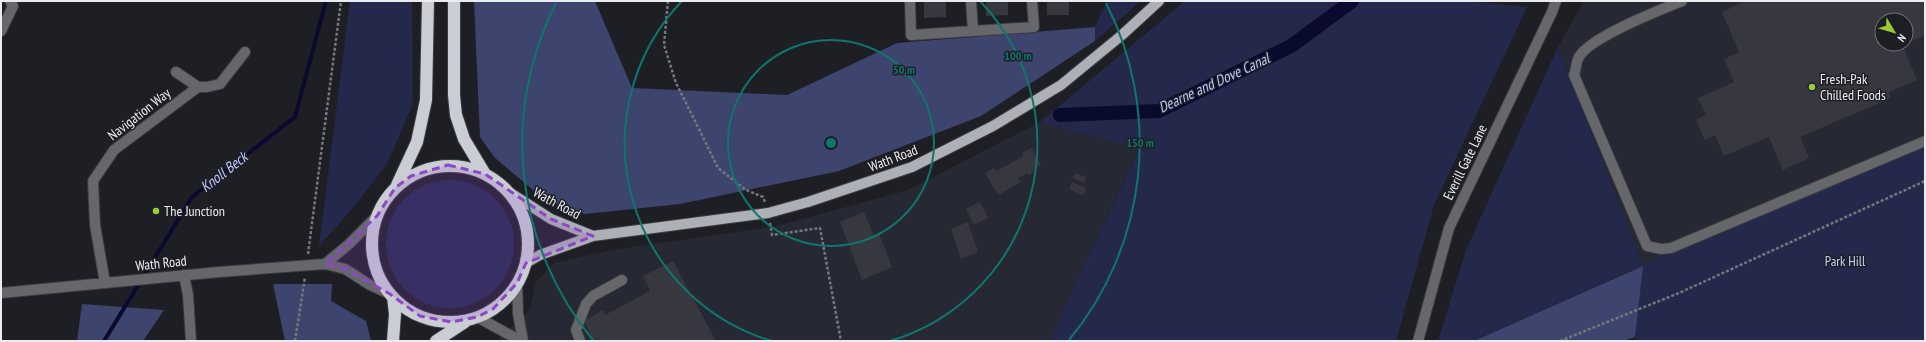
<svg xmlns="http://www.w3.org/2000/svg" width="1926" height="342" font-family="'PT Sans Narrow',sans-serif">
  <rect width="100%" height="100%" fill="#1e1f25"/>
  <!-- built -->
  <path fill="#262834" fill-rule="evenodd" d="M1584,1H1925V138L1643,266L1558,47ZM1882,20H1906V44H1882Z
    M1040,122L1139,148L1049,341H497L529,311L536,282L554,263L612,250L777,226L908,190Z"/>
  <!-- green -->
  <path fill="#24294c" d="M350,1H412L413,104L387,164L353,208L319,246Z
    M1107,1H1141L1095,41V27Z
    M1185,1H1469L1527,7L1434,205L1396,341H1049L1139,149L1040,122Z
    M1558,47L1643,265L1925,138V341H1637L1635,337L1642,266L1474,341H1438L1466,250Z
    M386 244a64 64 0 1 1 128 0a64 64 0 1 1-128 0Z"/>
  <!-- forest -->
  <path fill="#3d446d" d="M474,1H595L632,88L787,95L897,43L1095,27V41L981,116L839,171L680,204L585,214L545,200L495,158L480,137Z
    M1643,266L1635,337L1624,341H1474Z
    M273,284H332L331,301L366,321L371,341H285Z
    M82,304L164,310L143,341H77Z"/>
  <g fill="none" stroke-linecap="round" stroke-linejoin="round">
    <!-- stream -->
    <path stroke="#0a0a2e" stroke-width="4" d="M104,341L192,197L295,117L326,1"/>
    <!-- canal -->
    <path stroke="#0a0a2e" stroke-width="14" d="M1060,115L1159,111L1291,46L1352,1"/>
  </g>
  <!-- building -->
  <path fill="#37383f" d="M924,1H946V17L924,18Z
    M986,1H1008V15L986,16Z
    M1047,1H1069V15H1047Z
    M1746,1H1924L1925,35L1913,41L1909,31L1906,32V20H1882V44H1902L1917,80L1889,92L1891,98L1800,137L1809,158L1783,170L1769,137L1724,156L1715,135L1705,140L1696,120L1706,115L1698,98L1734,82L1724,59L1739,52L1722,12Z
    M1032,148L1041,165L1035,168L1036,170L1029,175L1027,173L1018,178L1021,182L998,195L985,173L994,168L996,171L1024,156L1022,153Z
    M1075,173L1086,177L1084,183L1073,178Z
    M1072,182L1086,188L1083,195L1069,189Z
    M980,202L988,218L974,225L966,209Z
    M864,212L874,236L879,233L892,267L862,280L840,222Z
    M968,222L978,252L961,259L951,229Z
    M673,261L716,341H601L599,339L594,341L584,321L603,310L605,315L650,291L643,276Z"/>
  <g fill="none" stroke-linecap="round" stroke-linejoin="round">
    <!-- minor casing -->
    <g stroke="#3b3c41" stroke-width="12">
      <path id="minor" d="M910,1L911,35L1034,27L1032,1
        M971,1L973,31
        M1682,1C1660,10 1590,37 1579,57C1576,62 1576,70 1574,75L1647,246L1661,249L1671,248L1925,141
        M1,31L13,6L10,1
        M176,72L198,87
        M325,264L349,244L377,216
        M184,275L188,295L191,341
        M105,283L95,225L93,181L114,150L198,87H207L220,84L245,52
        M517,283L518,313L523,341
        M1,293L219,272L325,264L345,269L370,285L390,294
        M477,317L521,341
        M580,341L576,330L586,304L593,296L622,280
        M1418,341L1449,228L1552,12L1556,1"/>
    </g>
    <!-- major casing -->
    <g stroke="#3b3c41" stroke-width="12">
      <path id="major" d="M509,192L551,219L593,236
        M526,263L540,255L593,236L768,213L808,202L912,167L993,126L1061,85L1122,35L1159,1"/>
    </g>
    <!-- highway casing -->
    <g stroke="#3b3c41" stroke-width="14">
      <path id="highway" d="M454,1V95L456,115L464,139L485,174
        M372 244a78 78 0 1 1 156 0a78 78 0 1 1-156 0Z
        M397,185L417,142L426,100L428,1
        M393,341L395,314L393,297
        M436,341L465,322"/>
    </g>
    <!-- path -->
    <path stroke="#76777c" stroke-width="2.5" stroke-dasharray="3 2" stroke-linecap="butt" d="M668,1L664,45L676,83L695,121L718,168L746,190L763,197L765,202
      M770,223L772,235L820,228L841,341
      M308,254L341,1
      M295,341L305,277
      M1560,341L1679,293L1925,181"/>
    <!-- minor -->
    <use href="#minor" stroke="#66676a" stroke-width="10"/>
    <!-- major -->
    <use href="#major" stroke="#aeb0b7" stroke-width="10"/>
    <!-- highway -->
    <use href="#highway" stroke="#cbcdd5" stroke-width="12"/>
  </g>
  <!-- marked area -->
  <path fill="#8c49c6" fill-opacity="0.2" stroke="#8c49c6" stroke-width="3" stroke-dasharray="8 5" stroke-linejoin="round" d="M448,165L485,174L551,219L593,236L526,263L517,283L493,309L477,317L451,322L420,316L390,294L345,269L325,264L377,216L395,188L411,176Z"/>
  <!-- distance rings -->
  <g fill="none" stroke="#0f766e" stroke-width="2">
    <circle cx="831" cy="143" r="103"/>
    <path d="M772 341A206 206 0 0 1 682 1M980 1A206 206 0 0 1 890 341"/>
    <path d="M593 340A309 309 0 0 1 556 3M1106 3A309 309 0 0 1 1069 340"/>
  </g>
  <!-- markers -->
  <g fill="#9bcb32" stroke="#1e1f25" stroke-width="1.5">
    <circle cx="1812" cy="87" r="4"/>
    <circle cx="156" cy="211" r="4"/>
  </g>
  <g text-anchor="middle" stroke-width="3" stroke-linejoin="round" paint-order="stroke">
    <!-- poi labels -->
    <g font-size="14" fill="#ebecf0" stroke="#1e1f25" text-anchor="start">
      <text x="1820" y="84">Fresh-Pak<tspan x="1820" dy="16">Chilled Foods</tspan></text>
      <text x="164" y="216">The Junction</text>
    </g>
    <!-- street labels -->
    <g font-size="14" fill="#ebecf0" stroke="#1e1f25">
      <text transform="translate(139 114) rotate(-38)" y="5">Navigation Way</text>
      <text transform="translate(893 158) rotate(-21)" y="5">Wath Road</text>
      <text transform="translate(1465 162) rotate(-64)" y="5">Everill Gate Lane</text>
      <text transform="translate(557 203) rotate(28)" y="5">Wath Road</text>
      <text transform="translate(161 263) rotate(-6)" y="5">Wath Road</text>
    </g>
    <!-- park labels -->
    <g font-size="14" fill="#c8d1fb" stroke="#1e1f25">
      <text x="1845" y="266">Park Hill</text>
    </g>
    <!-- water labels -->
    <g font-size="15" font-style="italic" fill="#bcc7ff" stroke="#1e1f25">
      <text transform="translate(1214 83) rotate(-25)" y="5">Dearne and Dove Canal</text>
      <text transform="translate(224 172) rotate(-38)" y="5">Knoll Beck</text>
    </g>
  </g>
  <circle cx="831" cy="143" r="6" fill="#0f766e" stroke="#1e1f25" stroke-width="2"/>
  <g font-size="12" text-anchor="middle" font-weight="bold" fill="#0f766e" stroke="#1e1f25" stroke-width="3" stroke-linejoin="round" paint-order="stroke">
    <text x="1018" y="60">100 m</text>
    <text x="904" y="74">50 m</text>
    <text x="1140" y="147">150 m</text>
  </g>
  <!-- border -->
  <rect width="1926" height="342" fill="none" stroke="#ebecf0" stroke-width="4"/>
  <!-- north arrow -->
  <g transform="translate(1894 32) rotate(128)"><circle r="19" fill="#1e1f25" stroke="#707176"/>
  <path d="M0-3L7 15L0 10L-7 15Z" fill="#9bcb32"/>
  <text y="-6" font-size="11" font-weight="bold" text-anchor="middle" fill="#ebecf0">N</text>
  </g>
</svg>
